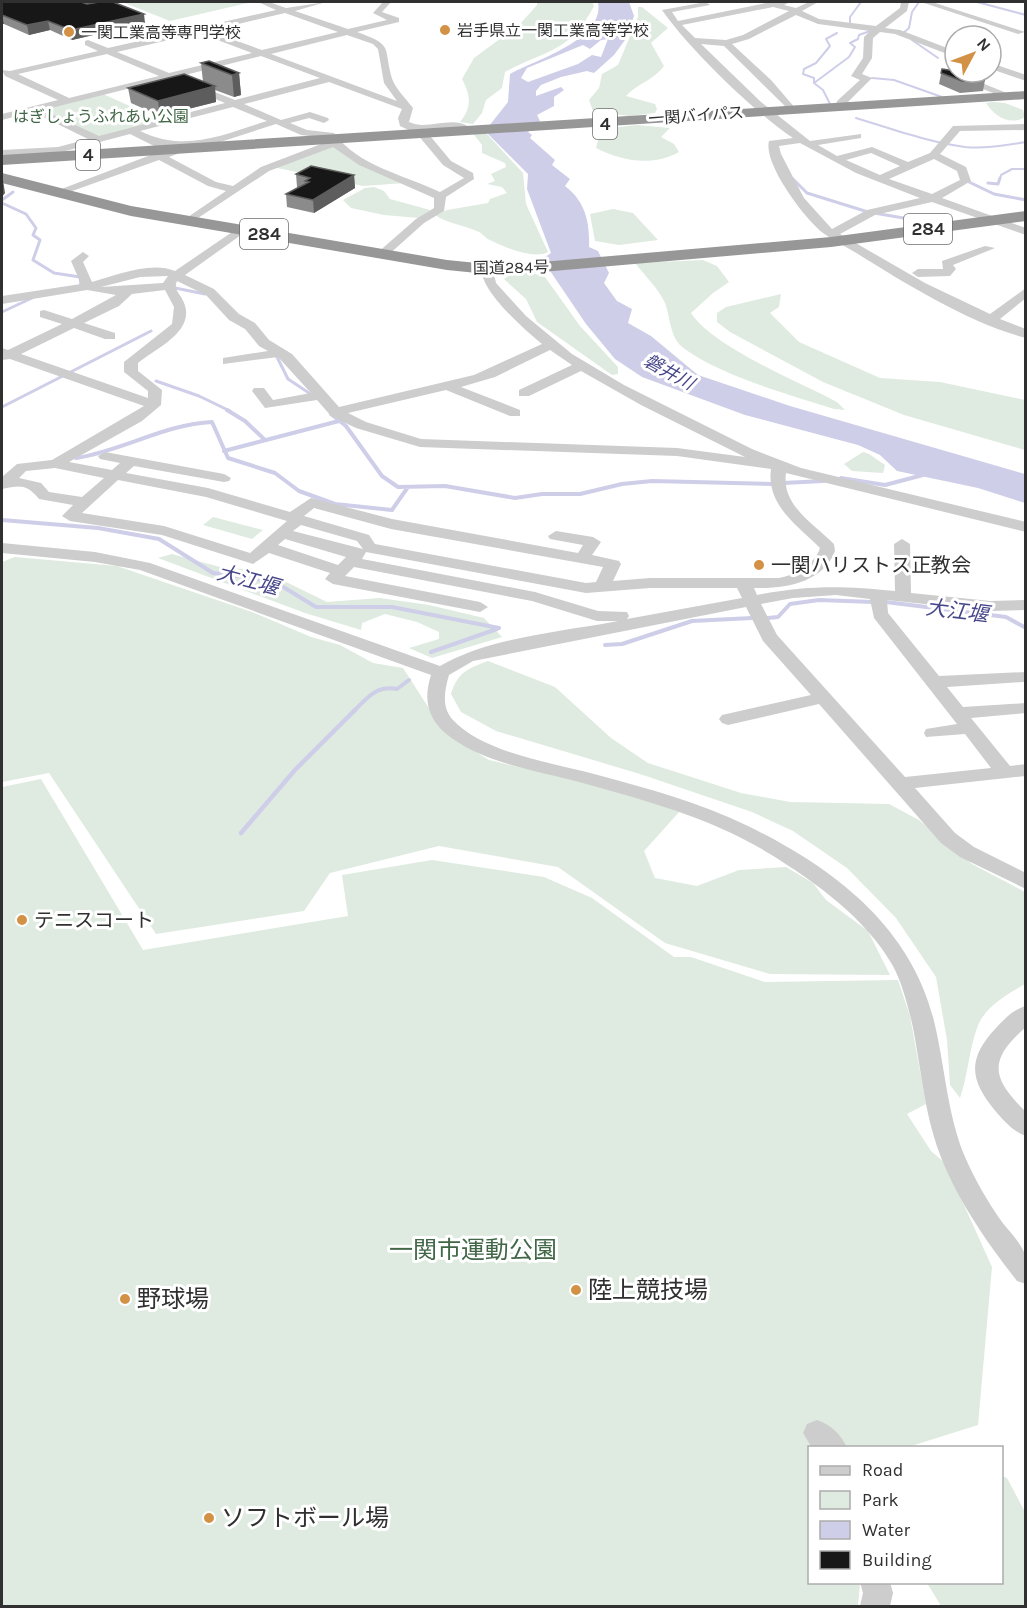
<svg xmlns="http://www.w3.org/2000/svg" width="1027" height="1608" font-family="Karla,'Noto Sans JP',sans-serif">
  <rect width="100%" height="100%" fill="#fff"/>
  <!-- green -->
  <path fill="#dfebe0" d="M130,2H252L170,21L125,3Z
    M537,2H592L594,6C570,53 545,50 505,72L502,88L486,100L482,113L473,124L460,122C472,107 471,96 462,79L474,58L520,24L537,5Z
    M638,7H642L668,28L651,43L664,66C654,80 638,83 626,96L655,104L657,109L655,113L629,116L593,111L589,100L599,88L602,74L618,65L638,17Z
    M103,94L163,121L98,138L38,110Z
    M993,102L1005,103L1023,110L1025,117C1010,126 995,117 986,103Z
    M637,125L670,128L661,137L674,144L679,152C652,167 622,161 596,148L601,129Z
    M472,132L486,133L523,173L526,204L548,252C534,260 503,247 490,240C485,238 483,234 479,232C465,225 448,224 435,215L447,210L488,203L490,199L507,193L502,187L487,184L495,181L491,174L506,167L505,163L482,153V145Z
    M332,144L405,183L363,186L273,167Z
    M374,187L384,191L390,199L430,210L419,218L384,215L351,208L343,200L365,188Z
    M613,209L633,213L658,240L619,245L595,241L590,214Z
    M703,260L717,266L729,282L713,293L691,313C713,347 799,382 837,402L845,410L834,409C790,395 715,374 681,346C670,336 670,316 665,303C659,289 644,275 635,263Z
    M529,272L545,277L580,326L618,367V374L612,375L537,322L526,299L504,279L510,275Z
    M781,294L779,307L770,313L799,342L880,378L940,382L1025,400V450L904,415L823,382L730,332L717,322V313L726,307Z
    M863,452L869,454L885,465L883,473L852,471L844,464Z
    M213,517L263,530L252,539L203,525Z
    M172,554L220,567L244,569L284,581L327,602L380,598L429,605L484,618L502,637L432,658L409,648L439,639V632L417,622L385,614L362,623L361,630L305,613L158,558Z
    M15,557L117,566L252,612L311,637L340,645L373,663L403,668L445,733L489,760L587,783L681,810L644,851L655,878L697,886L739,870L786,867L813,883L826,900L868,931L890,975L770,974L665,943L558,867L439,846L330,873L304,911L156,934L49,773L2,782V562Z
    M488,661L555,687L611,738L648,763L741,793L790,802L889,804L919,820L972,864L1025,892V984C1008,994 984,1007 977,1028C969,1050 968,1075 960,1098L950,1085L947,1040L936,977L896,918L847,868L793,831L752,812L640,774L496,731L461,712L451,694C458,672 467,669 488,661Z
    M41,779L143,950L348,916L342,875L432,860L544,877L592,898L674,957H691L765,982L898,980L910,1016L926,1104L907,1114L931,1151L945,1163L992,1267L978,1425L908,1447L810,1448V1582L860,1583L858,1606H2V787Z
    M1002,1476L1007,1478L1025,1512V1606H941L927,1583L1002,1582Z"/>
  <!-- water -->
  <path fill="#cecee9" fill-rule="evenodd" d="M598,2H629L634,16L625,40L614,55L594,73L587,71L561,77L541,85L536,91V96L561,87L564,90L554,97V106L537,115L540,121L528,132L532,135L530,138L555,160L552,165L570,179L565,186C585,201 590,222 589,247L598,251L609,273L604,283L617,301L632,309L628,323L651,336L698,375L790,406L1025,474V503L978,488L897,471L880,455L858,445L745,415L642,377L615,359L586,324L542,259L551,253L527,189L528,174L485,131L508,102L510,74C535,60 605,40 598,2ZM608,39L601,57L592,55L578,64L528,82L521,78L527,68L583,45L590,49L601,40Z"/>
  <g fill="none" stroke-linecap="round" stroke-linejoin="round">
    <!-- stream-far3 -->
    <path stroke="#cecee9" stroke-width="2" d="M977,2L1026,15
      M850,26V17L861,2
      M901,35L909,28L912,12L919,2
      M912,40L938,58
      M872,78L894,80L942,97
      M814,83L849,57L855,47L850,43L858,39L859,35L870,31
      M830,104L823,90L814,83V78L803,74L804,69L816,63L830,46L826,39L837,33
      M856,118C892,129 928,142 965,147C985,149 1006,145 1026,142
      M1000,179L1001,175L1012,169H1026"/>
    <!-- stream-far2 -->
    <path stroke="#cecee9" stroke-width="3" d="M793,179L807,193L868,212L939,224
      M969,182L994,194L1026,200
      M988,183L998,184L1000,178
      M2,200L13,192
      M2,203L26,214L36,228L33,235L40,240L33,260L54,273L80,277L81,286L78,287
      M175,288L205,294
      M2,312L32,298
      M276,355L288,379L315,397
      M156,381L199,396L230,411
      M2,407L151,331"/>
    <!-- stream-far1 -->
    <path stroke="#cecee9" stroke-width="4" d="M227,410L245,421L265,440
      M331,414L346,426L382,476L398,487L445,486L515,498L542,494H580L622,484L652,481L772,484
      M224,451L339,421
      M76,458C122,451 165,424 212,422L228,458L275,473L299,491L335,504L392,510L408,487
      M841,478L885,485L923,475
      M783,483L824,481
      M2,520L98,528L159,539L213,573L254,578L280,585L316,607H392L499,628
      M886,602L1006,617L1026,628
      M768,618L778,617L790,604L819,600L873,602
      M605,645L622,644L692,621L752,618
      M431,652L497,629
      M353,712C367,698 376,685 397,689L409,680"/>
    <!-- stream -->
    <path stroke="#cecee9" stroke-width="4.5" d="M241,833L295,770L355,710"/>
    <!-- minor -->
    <path fill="#cdcdcd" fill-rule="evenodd" d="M258,2H269L286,8L326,2L295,11L348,29L387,20L373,13L383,2H391L382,12L399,18V22L357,32C396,46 382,47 393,81C397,90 407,100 413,108L409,122C427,131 452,115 469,127L464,130L426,131L451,161L473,173L474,179L446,197L444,211L424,223L386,257L376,254L416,219L434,208V198L359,165L333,147L269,171L189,224L185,223V219L226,191L208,186L159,160L61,195L51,193L169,148L154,146L130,134L58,153L2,156V150L58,147L88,139L33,112L2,120V114L58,100L5,76L2,70L10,71L98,51L85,45V41L88,40L108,48L276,10ZM285,13L338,32L262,50L209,31ZM199,33L252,53L169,73L117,52ZM347,35L373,44L378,49L384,83L397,101L271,54ZM107,54L159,76L69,98L18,74ZM261,56L320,78L235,100L177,77ZM167,79L225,103L99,136L43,110ZM329,82L402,109L398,118L400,126L417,134L443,165L464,178L440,192C404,175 358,166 334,133L307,130L290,123L309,118L324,123L329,120L328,118L310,112L281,120L244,104ZM233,107L267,121C223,135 185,153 140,131ZM276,124L301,135L327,138L329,141L261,167L233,186L216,182L169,157L180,153L179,148L211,145Z
      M771,2H790L784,5L796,8L809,2H818L802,11L819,19L876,26L900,8L901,2H909L907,11L885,28L900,30L955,51V57L895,34L880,32L873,38L872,58L862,74L872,78L841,109L836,106L837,101L860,80L851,76L863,58L864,37L870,31L818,24L796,15L749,39L732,44L771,80L796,109L791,112L724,46L701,44L761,102L810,141L861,134V138L818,145L837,156L872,147L908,162L930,153L953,126L1026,124V130L960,131L940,154L966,167L971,181L942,198L1026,228V235L932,202L875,215L840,234L925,283L990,314L1026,288V298L1000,319L1026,329V338C971,324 906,284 858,254C847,247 834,241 823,233C805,219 763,164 769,141L793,138C752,110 690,50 662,10L706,2L710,5L672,12L678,21ZM773,7L789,11L743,35L726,40L695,38L682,25ZM800,143L856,173L920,198L867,210L832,229L804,198L781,154L779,146ZM871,153L900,166L880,175L846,160ZM934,159L957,171L960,180L932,194L889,179Z
      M921,2H932L1025,32L1018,34Z
      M991,63L1026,75V81L991,69Z
      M955,69V72L1014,96L1006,98L949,76V72Z
      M238,228L248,230L185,275L214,289L239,314L255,323L269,340L292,354L339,407L474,375L542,344C527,332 474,286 483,266L487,265L493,269L496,283L526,316L572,354L624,385L752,449L801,468L1026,522V532L786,473C781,505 814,524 834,544L835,551C823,583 784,589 754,588L757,595C810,585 843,586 895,591L894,544L902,539L910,544L911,593L990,601L1026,600V610L990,611L887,600L888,613L939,676L1026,672V682H1023L947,687L963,707L1026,703V713L971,718L1010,766L1026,764V776L915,788L955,833L974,847L1026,873V889L960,857L941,843L819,704L728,725L722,723L719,719L722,715L811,695L763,641L746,607L473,661L449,675C445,689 441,706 452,719C483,753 550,762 594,774C646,788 699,802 748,826C833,868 910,925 934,1021C945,1066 947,1114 965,1157C975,1180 988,1202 1002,1222C1009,1231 1019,1241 1024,1252C1027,1260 1026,1275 1026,1284L1017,1281C983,1237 950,1190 934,1137C923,1100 920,1061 912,1023C907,1003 902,983 893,966C866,918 815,882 770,854C712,818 644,800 579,782C535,770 481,763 445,733C426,716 424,697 431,675L140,570L95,562L2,553V543L95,552L150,563L440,666C490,637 561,632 618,621H597L532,601L354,567L345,576L480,602L488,607L480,612L333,584L325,579L330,573L269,553L253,564L162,535L70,521L62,516L73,505L39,499C26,483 19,486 2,489V477L17,464L52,460L144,406L10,359L2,360V348L8,350L62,324L40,317V311L44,310L72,319L116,295L87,290L2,304V296L81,284L71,261L83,252L89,256L83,262L92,282C117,275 151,261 175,271ZM168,276L163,283L101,287L140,277ZM177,281L206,295L229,320L245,329L259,346L268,351L223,358V364L278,357L311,393L273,400L264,388H254L252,391L265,408L317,400L331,416L356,428L420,447L677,456L771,469C766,505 797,525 820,548C815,564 796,575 779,578H650L613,581L621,564L619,561L592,555L601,542L593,537L556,531L548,536L550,539L583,545L578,553L392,519L311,498L290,512L208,488L126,473L134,466L224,482L229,481L231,478L224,474L105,452L98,456L100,459L120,463L112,470L69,462L142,421L161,405L162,390L138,371V363C158,347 201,329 181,297C177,291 174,287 177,281ZM165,290L174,307L172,324L124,362V372L148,391V398L21,354L74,328L105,339H115V333L84,323L119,306L132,294ZM550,350L572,365L519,390V396H529L581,371L641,405L745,457L677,448L421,439L366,422L348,413L446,390L510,416H520V410L461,387L495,377ZM55,468L104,478L82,497L49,492L41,483L19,478L26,471ZM118,480L206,497L287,521L250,553L164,526L82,513ZM314,508L391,529L603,567L596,582L586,583L375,544L369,535L304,516ZM301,525L357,541L363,549L293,531ZM285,539L346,557L338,565L278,545ZM366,552L586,593L650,588H737L742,598L627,619L629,616L627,612L598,611L535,592L362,559ZM836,595L870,599L874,618L957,724L926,729L924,733L926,737L965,734L991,768L905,777L777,635L761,604L793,598Z
      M985,246L995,248L953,265L956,269L950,276L918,277L912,273L918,269H943L942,261Z
      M1026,1006V1027C988,1060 991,1078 1026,1112V1136C1014,1132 1005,1122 997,1113C970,1081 966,1060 996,1028C1004,1019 1014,1009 1026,1006Z
      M817,1420C831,1425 841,1434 847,1448H812L803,1433L807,1424Z
      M860,1582H890L893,1593L890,1606H860L863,1593Z"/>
    <!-- highway -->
    <path fill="#979797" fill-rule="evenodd" d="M1026,91V99L2,165V155Z
      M2,173L131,206L447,260L487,264L530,263L831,237L1026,211V221L831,247L530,273L487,274L447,270L131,216L2,183Z"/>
  </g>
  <!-- wall -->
  <path fill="#8b8b8b" d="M2,2L145,23L72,40L50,30L29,35L4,24H2Z
    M201,63L239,73L241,95L234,97L215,90L216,102L160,116L131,103L128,88L203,82Z
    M942,69L985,80L983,91L960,93L939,84Z
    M296,174L354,175L355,188L314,213L287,207L286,194L298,187H297Z"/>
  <!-- shaded-wall -->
  <path fill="#5d5d5d" d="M144,14L145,23L72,40L71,30Z
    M2,15L4,24H2Z
    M48,21L50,30L29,35L27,25Z
    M239,73L241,95L234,97L232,75Z
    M215,86L216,102L160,116L158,101Z
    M354,175L355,188L314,213L313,200Z
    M3,180L5,193L2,197V182Z"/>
  <!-- building -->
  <path fill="#171717" stroke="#5d5d5d" stroke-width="1.5" d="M2,2H81L87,4L99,2H113L144,14L71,30L48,21L27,25L2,15Z
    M209,61L239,73L232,75L201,63Z
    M942,69L955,71V72H964L985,80L962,81L941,73Z
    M184,74L215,86L158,101L128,88Z
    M311,166L354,175L313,200L286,194L309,182L305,181L310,178L296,174Z"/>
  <!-- markers -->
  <g fill="#d39145" stroke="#fff" stroke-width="2">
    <circle cx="445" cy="30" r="6"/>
    <circle cx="69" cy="32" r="6"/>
    <circle cx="759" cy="565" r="6"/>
    <circle cx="22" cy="920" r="6"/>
    <circle cx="576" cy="1290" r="6"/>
    <circle cx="125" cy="1299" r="6"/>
    <circle cx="209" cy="1518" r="6"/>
  </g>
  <g text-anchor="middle" stroke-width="6" stroke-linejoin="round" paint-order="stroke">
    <!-- far-poi labels -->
    <g font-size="16" fill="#303030" stroke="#fff" text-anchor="start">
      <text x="457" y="36">岩手県立一関工業高等学校</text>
      <text x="81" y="38">一関工業高等専門学校</text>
    </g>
    <!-- far-street labels -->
    <g font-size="16" fill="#303030" stroke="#fff">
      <text transform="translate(696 115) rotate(-4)" y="6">一関バイパス</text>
      <text transform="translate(511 267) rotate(-1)" y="6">国道284号</text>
    </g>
    <!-- far-park labels -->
    <g font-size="16" fill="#416747" stroke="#fff">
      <text x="101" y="122">はぎしょうふれあい公園</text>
    </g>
    <!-- shield labels -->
    <g fill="#fff" stroke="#6e6e6e" stroke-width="1.5">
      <rect x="593" y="109" width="24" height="30" rx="4.5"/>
      <rect x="76" y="140" width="24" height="30" rx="4.5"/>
      <rect x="904" y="214" width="48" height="30" rx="4.5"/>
      <rect x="240" y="219" width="48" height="30" rx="4.5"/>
    </g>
    <g font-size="18" font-weight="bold" fill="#303030">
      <text x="605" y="130">4</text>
      <text x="88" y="161">4</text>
      <text x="928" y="235">284</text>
      <text x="264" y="240">284</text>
    </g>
    <!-- far-water labels -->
    <g font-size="18" font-style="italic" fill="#46468a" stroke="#fff">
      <text transform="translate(669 372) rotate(29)" y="6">磐井川</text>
    </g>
    <!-- poi labels -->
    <g font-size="20" fill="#303030" stroke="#fff" text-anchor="start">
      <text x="771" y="572">一関ハリストス正教会</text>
      <text x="34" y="927">テニスコート</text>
    </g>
    <!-- water labels -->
    <g font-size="21" font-style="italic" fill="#46468a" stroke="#fff">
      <text transform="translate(248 580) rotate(15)" y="7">大江堰</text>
      <text transform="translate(957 611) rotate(7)" y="7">大江堰</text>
    </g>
    <!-- near-park labels -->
    <g font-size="24" fill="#416747" stroke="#fff">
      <text x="473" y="1258">一関市運動公園</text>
    </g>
    <!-- near-poi labels -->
    <g font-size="24" fill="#303030" stroke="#fff" text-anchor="start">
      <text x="588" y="1298">陸上競技場</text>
      <text x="137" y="1307">野球場</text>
      <text x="221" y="1526">ソフトボール場</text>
    </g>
  </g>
  <!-- border -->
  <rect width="1027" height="1608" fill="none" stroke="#303030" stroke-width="6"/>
  <!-- legend -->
  <rect x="808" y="1446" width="195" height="138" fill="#ffffff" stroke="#acacac" stroke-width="1.5"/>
  <rect x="820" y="1466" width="30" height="9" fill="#cdcdcd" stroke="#acacac" stroke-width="1.5"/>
  <text x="862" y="1476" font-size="18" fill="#303030">Road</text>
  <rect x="820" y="1491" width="30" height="18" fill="#dfebe0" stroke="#acacac" stroke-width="1.5"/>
  <text x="862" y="1506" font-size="18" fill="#303030">Park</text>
  <rect x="820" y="1521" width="30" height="18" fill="#cecee9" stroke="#acacac" stroke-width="1.5"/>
  <text x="862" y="1536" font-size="18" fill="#303030">Water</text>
  <rect x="820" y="1551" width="30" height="18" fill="#171717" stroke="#acacac" stroke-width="1.5"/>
  <text x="862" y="1566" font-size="18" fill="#303030">Building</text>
  <!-- north arrow -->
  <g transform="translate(973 54) rotate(49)"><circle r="28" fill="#ffffff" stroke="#acacac" stroke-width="1.5"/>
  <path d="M0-4.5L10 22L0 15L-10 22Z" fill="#d39145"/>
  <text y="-9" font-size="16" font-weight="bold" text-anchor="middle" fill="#303030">N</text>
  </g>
</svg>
